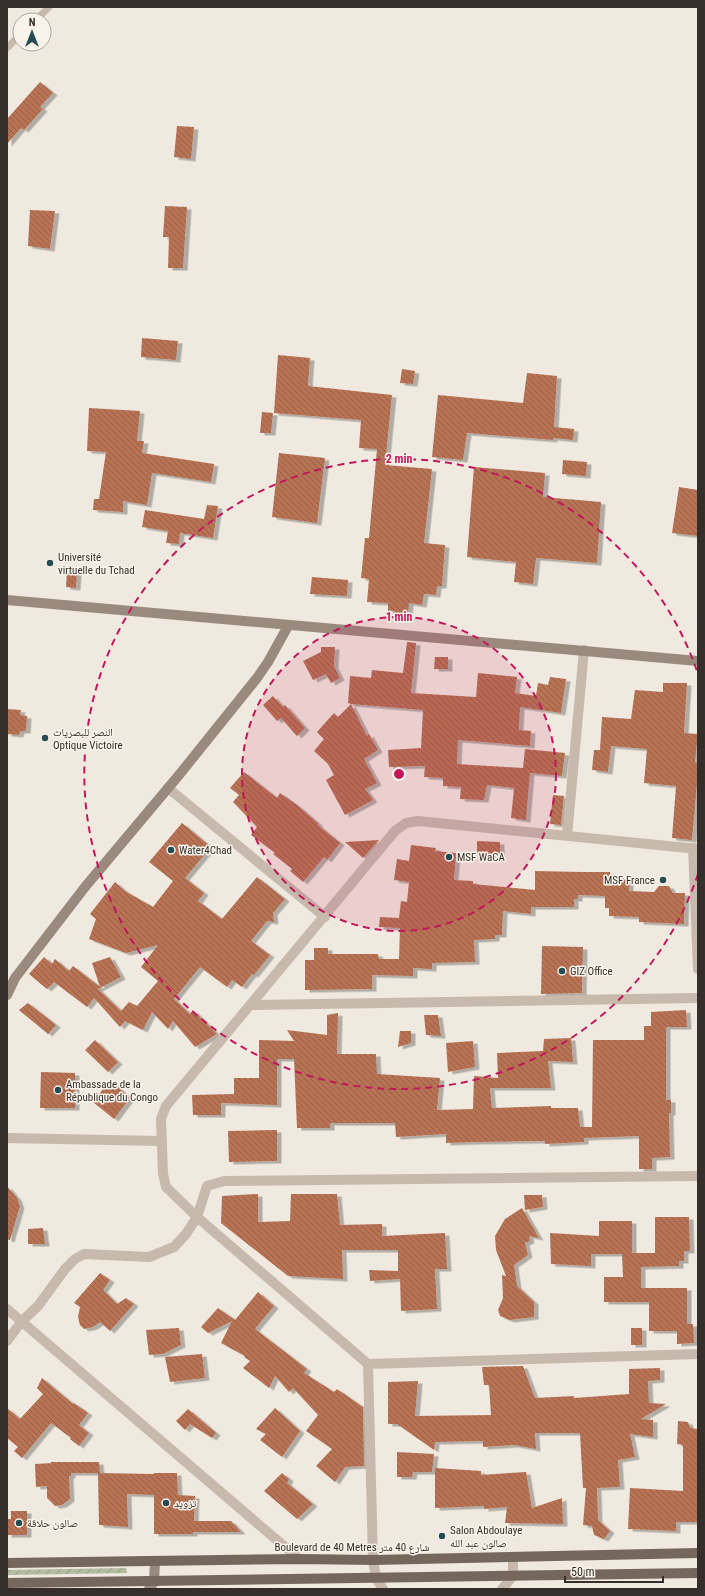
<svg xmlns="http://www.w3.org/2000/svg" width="705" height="1596" font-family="'Roboto Condensed','Noto Naskh Arabic',sans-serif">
  <defs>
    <pattern id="garden-furrows" width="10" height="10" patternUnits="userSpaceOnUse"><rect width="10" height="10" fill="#b2bda0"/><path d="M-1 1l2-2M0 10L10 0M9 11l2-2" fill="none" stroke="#929a83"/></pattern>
    <pattern id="building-back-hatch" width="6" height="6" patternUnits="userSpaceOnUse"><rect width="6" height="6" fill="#b87355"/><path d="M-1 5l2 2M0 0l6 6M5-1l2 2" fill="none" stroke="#965f47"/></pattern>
    <filter id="shadow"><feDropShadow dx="4.5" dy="2.5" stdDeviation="0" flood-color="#0004"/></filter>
  </defs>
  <rect width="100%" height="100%" fill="#f0e9df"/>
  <!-- garden -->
  <path fill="url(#garden-furrows)" d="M126,1568L127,1573L7,1575V1570Z"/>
  <!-- building -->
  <path fill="url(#building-back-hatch)" filter="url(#shadow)" d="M40,82L53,93L40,107L43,109L24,130L21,128L7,144V119Z
    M177,126L194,127L191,159L174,157Z
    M165,206L187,207L183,268H168L169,237H163Z
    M30,210L55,211L50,249L28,246Z
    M142,338L178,341L176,360L141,357Z
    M278,355L310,358L308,386L392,395L385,465L432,469L424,543L445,545L442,586H437L436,595L424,594L422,605L409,603L408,615L394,614L395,611H388V603L367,602L369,579L361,578L365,538H369L377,449L359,448L361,420L274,413Z
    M402,369L415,371L413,384L400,383Z
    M527,373L557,376L554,427L574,429L573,440L553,438V440L467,433L463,460L432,457L438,395L523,403Z
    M89,408L140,411L137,441H144L142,453L214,464L211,482L152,473L147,505L123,501V512L93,510L94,499H99L106,452L87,451Z
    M262,412L273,413L271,433H260Z
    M279,453L325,458L317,523L272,517Z
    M563,460L587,462L586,476L562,474Z
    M474,467L545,473L543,497L601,502L597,563L536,558L533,584L514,582L516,562L467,557Z
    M679,487L698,490V536L672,533Z
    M207,505L218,506L213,538L180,533L179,544L166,543L168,531L142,527L145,510L204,519Z
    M67,571L77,572L76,588L66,587Z
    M312,577L348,580L347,596L310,594Z
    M407,642L416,643L411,693L476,697L478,673L517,677L515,693L536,696L538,683L548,685L550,677L566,679L561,713L520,707L519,730L531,731L530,746L458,740L457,764L523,768L525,749L565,753L562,776L530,773L526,820L511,818L514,788L487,785L484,800L460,799L461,787L443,786V778L424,777L425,766L389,767L388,750L421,748L423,710L351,704L367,736L369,734L378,750L364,759L377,783L365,789L373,800L345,815L326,780L334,775L328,764L314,751L324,739L317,732L334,713L338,717L351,704L348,703L350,676L371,678L372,670L403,673Z
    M321,647H335L334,666L340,678L331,683L326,674L313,680L303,661L321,652Z
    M435,657H448V669H434Z
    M663,683H687L684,733L698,734L695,762L698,763V772L692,840L672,838L676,786L644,783L647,749L611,746L608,772L592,770L594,750H600L602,717L631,719L635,690L663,692Z
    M273,696L283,707L285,705L305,728L297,736L281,718L277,721L263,705Z
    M7,709L21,710L20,715L27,716L26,731H20L19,735L7,734Z
    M244,772L277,798L280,793L297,805L319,824L318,825L340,843L327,860L324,857L303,882L290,871L292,869L273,854L275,853L251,835L257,827L233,802L239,795L230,788Z
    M553,795L564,796L561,825L550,824Z
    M182,823L211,847L185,878L204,893L198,901L222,919L257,877L285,899L273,913L274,922L267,921L251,941L270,955L254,975L252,974L242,987L232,980L227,987L200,967L174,999L190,1014L193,1010L217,1034L195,1047L173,1021L168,1029L152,1012L143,1030L125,1021L120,1027L94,998L87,1007L54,982L47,989L29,974L44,957L52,964L55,959L69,971L73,966L100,987L92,963L110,957L121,977L98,989L121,1011L129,1002L137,1006L158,981L141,967L158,945L126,953L89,939L96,919L90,914L115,882L125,891L153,907L173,881L149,862Z
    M379,840L363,858L345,842Z
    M477,841L500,842V859H487L488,854H477Z
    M411,845L436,848L435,851L456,853L454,880L473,881V884L535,890V871L582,872H610V877H624V880H629V891L654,892L659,886H669L673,893H685L684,924L639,922V917L609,916V908H605V896L578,895V899H574V907H531V914L503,911L502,935H495V939L474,940L475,962L432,963V969L413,968V976L372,975V989L305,990V960H314V948H328V954H378L379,959H399L400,928L379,927L380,917L399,918L401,901L407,902L409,882L394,880L397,859L409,861Z
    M542,946L583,947L582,993L541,994Z
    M28,1003L56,1025L48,1034L19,1010Z
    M686,1010L687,1027H666V1100H671V1113H669L670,1157L652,1158V1169H639V1136L584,1138V1142L545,1144V1141L475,1142L446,1143V1134L396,1137L395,1123H330V1128H297L294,1059H277V1105L221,1103V1115H193L192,1095L234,1094V1078H259V1040L294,1041L287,1030L327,1035V1015L338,1013L337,1054H376L377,1074L440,1078L437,1110L473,1109L474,1076L498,1078L497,1053L543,1051L544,1039L571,1038L573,1062L548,1061L551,1088H490L492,1108L551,1106V1108H578L580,1127H592L593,1040H644V1026H651V1012Z
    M424,1015H438L441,1036L426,1035Z
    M400,1031H411V1043L398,1047Z
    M95,1040L118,1062L108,1072L85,1050Z
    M473,1041L475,1067L448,1072L446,1043Z
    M41,1072L75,1073V1108H40Z
    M110,1080L130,1098L114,1119L93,1102Z
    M277,1130V1161L229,1162L228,1131Z
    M7,1186L17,1198L20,1206L10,1240L7,1239Z
    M258,1194V1222L290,1221L291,1194H337L340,1225L382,1224V1236L445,1233L447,1269H435L437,1309L401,1311L400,1279L370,1281L369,1270L398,1271V1250H342L343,1279L288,1276L221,1223L222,1196Z
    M524,1195H542L543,1207L525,1210Z
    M522,1208L539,1238L529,1236L530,1241L525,1243L528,1255L514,1265L517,1286L534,1302V1317L510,1320L500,1316L498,1310L503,1298L502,1275L506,1276L496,1250L495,1236L505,1219Z
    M655,1217H689L690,1251H684V1261H679V1266L641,1267V1288H687V1324H693L694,1343L677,1344V1331H649V1302H604V1277H623L622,1254H591V1266L551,1264L550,1233L599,1236V1221H632V1253H655Z
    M43,1228L45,1244H28V1229Z
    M100,1273L110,1280L103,1290L117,1304L126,1298L134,1304L110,1331L100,1322L93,1327L84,1329L80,1325L78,1317L80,1307L74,1303Z
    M258,1292L274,1306L255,1329L307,1369L304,1373L334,1392L337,1389L363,1407L364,1466L345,1467L335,1482L316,1466L332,1449L306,1431L318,1415L293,1388L289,1392L275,1376L269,1388L243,1368L250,1361L244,1357L245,1356L221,1343L232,1321L208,1333L201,1327L218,1308L235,1320Z
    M179,1328L181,1345L163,1354L149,1355L146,1330Z
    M631,1328H642V1345H631Z
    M202,1354L205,1378L170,1382L165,1357Z
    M523,1366L535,1398L574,1396V1398L629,1394V1369L660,1368V1380L648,1381L649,1403L666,1404L641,1419L653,1420V1437L630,1434L635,1457L618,1460L620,1487L597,1488L598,1520L610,1531L604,1539L594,1535L592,1526L583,1525L586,1488H583L580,1433H535L536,1449L514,1445L483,1447V1441L435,1442L434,1450L397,1424H388V1382L418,1381L415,1416L491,1415L489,1385H484L482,1367Z
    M42,1378L73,1404L74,1403L88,1413L79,1425L89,1433L79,1446L70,1439L71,1438L51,1423L22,1458L14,1451L18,1447L7,1438V1408L20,1419L43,1394L37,1388Z
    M275,1408L300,1431L282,1457L260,1440L266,1434L256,1429Z
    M188,1409L216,1433L212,1438L190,1424L185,1430L176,1421Z
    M678,1421L688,1422L690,1428L698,1429V1522H676V1531L628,1529L630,1488L683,1491V1445L677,1444Z
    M397,1452L434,1454L432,1472H413L412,1477H397Z
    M51,1462H99L100,1473H71V1476H69L70,1499L62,1505L55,1506L47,1498V1486L36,1487L35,1464L51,1463Z
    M435,1468L481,1471V1475L526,1472L532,1508L562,1498L563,1524L505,1523L507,1507L484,1509V1506L435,1508Z
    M98,1473L154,1474V1473H177L178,1495L195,1496L194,1521H231L241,1532H193V1534H154V1495L127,1494L128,1527L99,1525Z
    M282,1473L289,1479L287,1483L313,1504L297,1519L264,1491Z
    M11,1511H27V1535H7V1519H11Z"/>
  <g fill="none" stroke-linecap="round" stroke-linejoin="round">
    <!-- lane -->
    <path stroke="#c7baac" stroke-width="7" d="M36,20L49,7
      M7,48L20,35"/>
    <!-- street -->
    <path stroke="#c7baac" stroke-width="10" d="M168,788L325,917
      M567,836L584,650
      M693,848L698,969
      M251,1005L698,998
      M7,1138L162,1141
      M7,1309L299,1559
      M7,1341L22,1321L38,1306L65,1269L75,1259L84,1254L149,1257L174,1247L186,1234L197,1217L207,1186L224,1181L698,1176
      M368,1364L698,1354
      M383,1589L376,1578L373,1560L368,1364L197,1217L166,1187L163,1174L161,1119L166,1106L395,831L406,823L418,821L698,849
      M502,1589L513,1576V1557"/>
    <!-- secondary -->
    <path stroke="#9a8a7e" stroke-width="10" d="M7,600L698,661
      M7,995L15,978L85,887L179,775L257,678L268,662L288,626
      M149,1589L154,1582L155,1561"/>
    <!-- primary -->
    <path stroke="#76675d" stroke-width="10" d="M7,1563L299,1559L373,1560L698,1553
      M7,1583L698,1573"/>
  </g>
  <!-- distance rings -->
  <circle cx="399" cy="774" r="157" fill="#c2185b" fill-opacity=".12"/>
  <g fill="none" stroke="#c2185b" stroke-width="2" stroke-dasharray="7 5">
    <circle cx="399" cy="774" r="157"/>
    <path d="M698 874A315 315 0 1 1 698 674"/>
  </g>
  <!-- markers -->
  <g fill="#244c52" stroke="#f8f3eb" stroke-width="1.5">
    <circle cx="50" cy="563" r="4"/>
    <circle cx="45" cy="738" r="4"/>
    <circle cx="171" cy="850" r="4"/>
    <circle cx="449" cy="857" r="4"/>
    <circle cx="663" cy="880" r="4"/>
    <circle cx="562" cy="971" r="4"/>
    <circle cx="58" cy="1090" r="4"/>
    <circle cx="166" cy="1503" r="4"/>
    <circle cx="19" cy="1523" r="4"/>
    <circle cx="442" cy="1536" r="4"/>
  </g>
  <g text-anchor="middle" stroke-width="3" stroke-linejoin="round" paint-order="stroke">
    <!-- poi labels -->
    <g font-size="11" fill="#362e2a" stroke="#f8f3eb" text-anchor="start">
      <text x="58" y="561">Université<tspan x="58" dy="13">virtuelle du Tchad</tspan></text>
      <text x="53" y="736">النصر للبصريات<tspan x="53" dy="13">Optique Victoire</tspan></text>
      <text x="179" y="854">Water4Chad</text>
      <text x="457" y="861">MSF WaCA</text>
      <text x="655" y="884" text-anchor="end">MSF France</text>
      <text x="570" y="975">GIZ Office</text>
      <text x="66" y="1088">Ambassade de la<tspan x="66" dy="13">République du Congo</tspan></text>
      <text x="174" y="1507">تزويد</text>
      <text x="27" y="1527">صالون حلاقة</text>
      <text x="450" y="1534">Salon Abdoulaye<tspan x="450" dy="13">صالون عبد الله</tspan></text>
    </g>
    <!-- street labels -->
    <g font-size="11" fill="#362e2a" stroke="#f8f3eb">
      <text x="352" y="1551">Boulevard de 40 Metres شارع 40 متر</text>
    </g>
  </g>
  <circle cx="399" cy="774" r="6" fill="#c2185b" stroke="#f8f3eb" stroke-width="2"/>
  <g font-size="12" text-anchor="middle" font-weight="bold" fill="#c2185b" stroke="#f8f3eb" stroke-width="3" stroke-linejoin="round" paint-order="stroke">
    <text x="399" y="463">2 min</text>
    <text x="399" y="621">1 min</text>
  </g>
  <!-- border -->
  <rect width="705" height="1596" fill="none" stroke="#362e2a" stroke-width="16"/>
  <!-- north arrow -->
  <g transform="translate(32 32)"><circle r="19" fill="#f8f3eb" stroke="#aaa49e"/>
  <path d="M0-3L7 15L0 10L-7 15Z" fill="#244c52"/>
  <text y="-6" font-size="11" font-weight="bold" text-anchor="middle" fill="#362e2a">N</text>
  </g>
  <!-- scale -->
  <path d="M565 1576v6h98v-6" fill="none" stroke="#362e2a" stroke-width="2"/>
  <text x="571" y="1576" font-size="12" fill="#362e2a" stroke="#f8f3eb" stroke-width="3" paint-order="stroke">50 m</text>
</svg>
